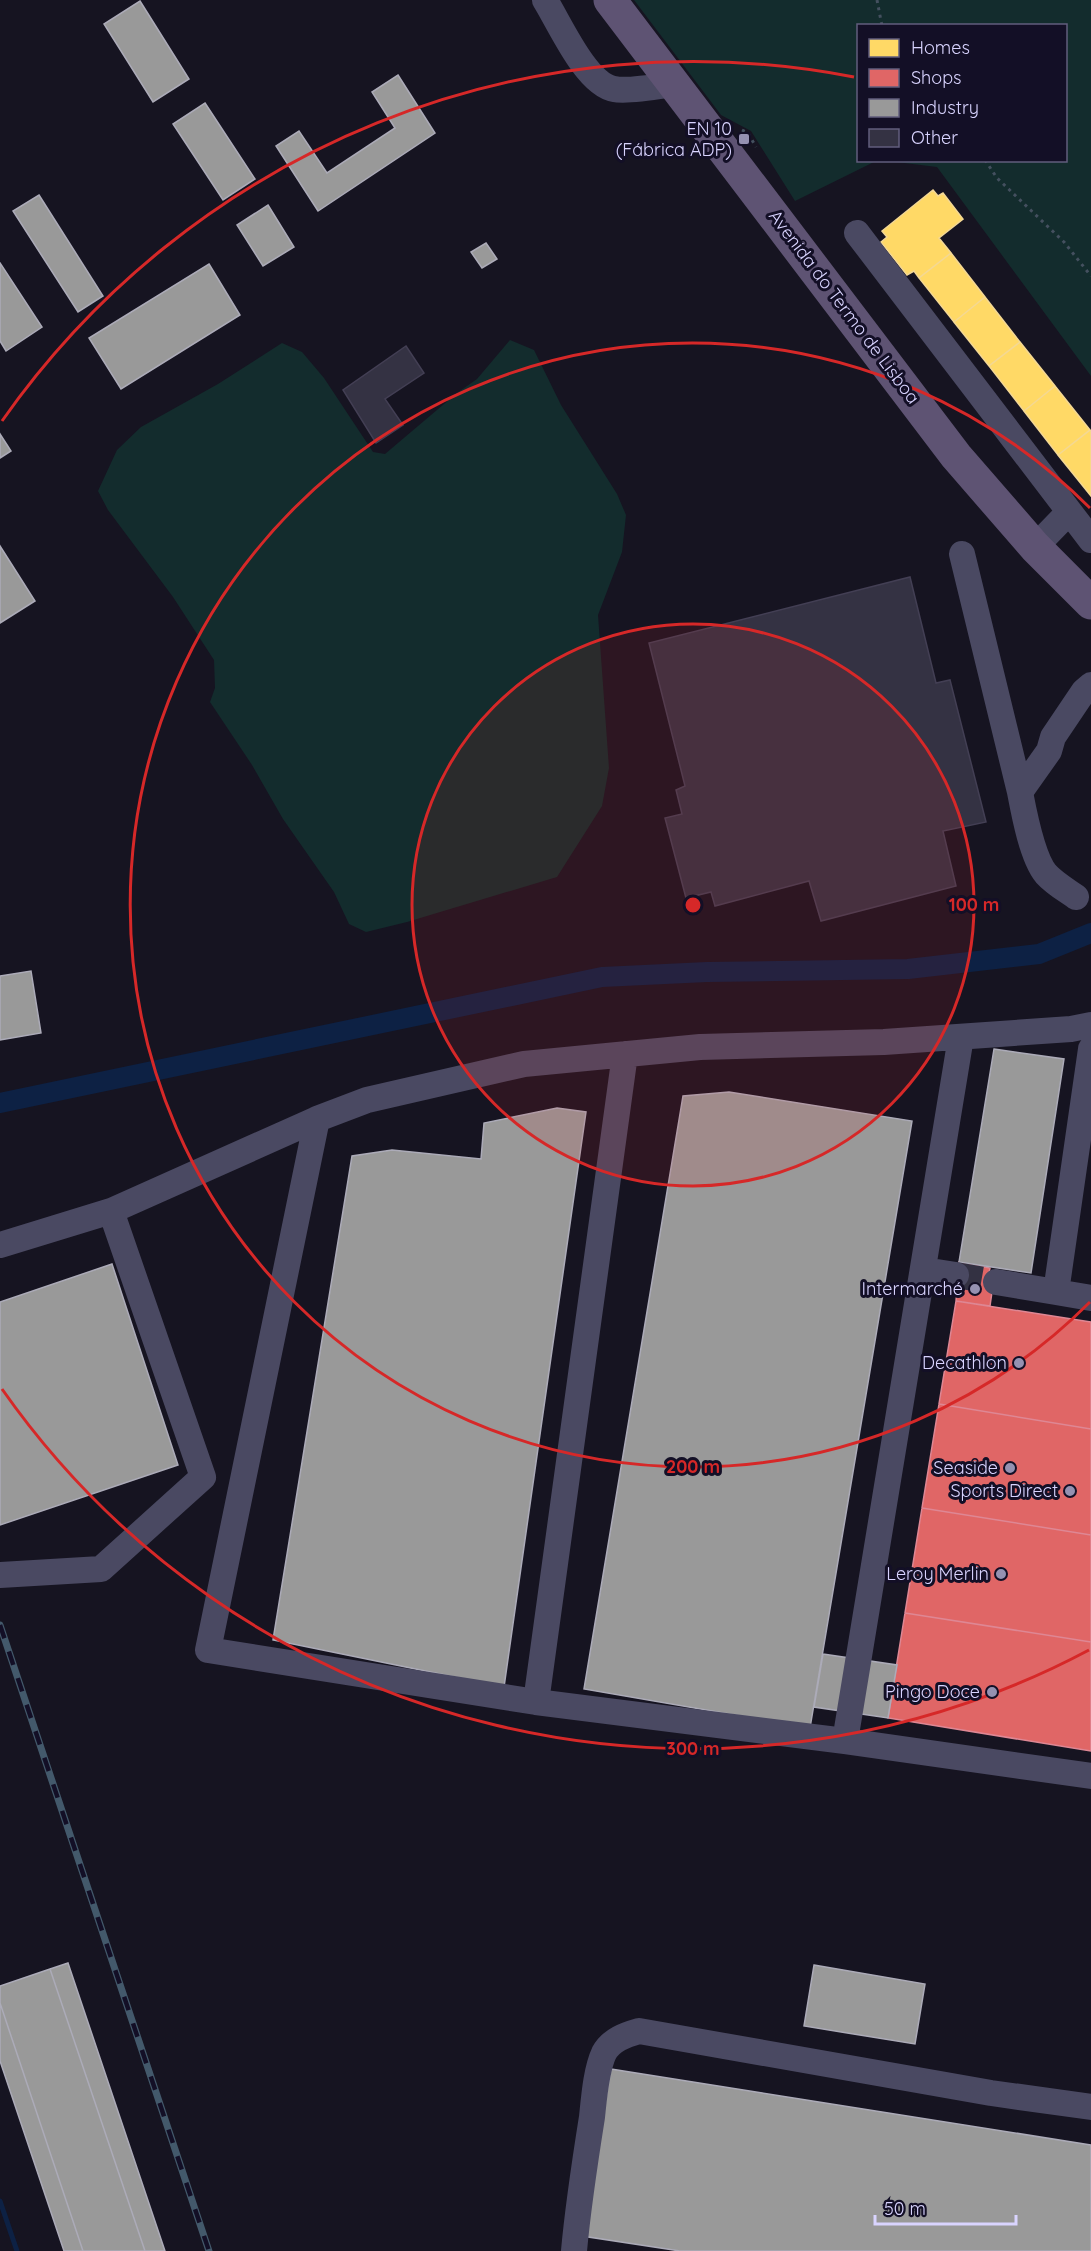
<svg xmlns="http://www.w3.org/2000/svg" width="1091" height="2251" font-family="Quicksand,sans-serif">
  <rect width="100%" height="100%" fill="#161421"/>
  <!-- green -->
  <path fill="#132c2d" d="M634,0H1091V376L937,167L888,161L1066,160V26H858V160L876,161L795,201L751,131L721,115Z
    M510,340L534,350L561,405L617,494L626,515L622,552L598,615L609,768L602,806L557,877L407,922L366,932L349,924L334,892L283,819L252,765L210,702L215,688L214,660L173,597L108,510L98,491L117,450L141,427L218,384L282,343L302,352L324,378L373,452L385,454L457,393L477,379Z"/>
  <!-- homes -->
  <path fill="#ffd966" stroke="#f4d894" stroke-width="1.5" d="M933,190L938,196L943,193L963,219L939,238L951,253L919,278L914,271L907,275L881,242L887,237L882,231Z
    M951,253L985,297L954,322L919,278Z
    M985,297L1020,342L989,366L954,322Z
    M1020,342L1055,386L1024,411L989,366Z
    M1055,386L1090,430L1058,455L1024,411Z
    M1090,430L1091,432V496L1058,455Z"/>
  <!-- shops -->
  <path fill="#e06666" stroke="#de8794" stroke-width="1.5" d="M959,1262L990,1268L988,1278H994L990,1306L956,1301Z
    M956,1301L1091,1322V1429L939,1404Z
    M939,1404L1091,1429V1535L922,1508Z
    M922,1508L1091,1535V1642L905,1613Z
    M905,1613L1091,1642V1751L888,1718Z"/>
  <!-- industry -->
  <path fill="#999" stroke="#acabb8" stroke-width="1.5" d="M140,1L189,79L153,102L104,24Z
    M398,75L435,133L318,211L276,146L299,131L327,173L395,128L372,92Z
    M205,103L255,179L223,200L173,124Z
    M39,195L103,296L78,312L13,211Z
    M268,205L294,247L263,266L237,225Z
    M486,243L497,259L482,268L471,252Z
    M0,263L42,327L6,351L0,341Z
    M209,264L240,315L121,389L89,338Z
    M0,434L11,451L0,458Z
    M0,546L35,601L0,623Z
    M31,971L41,1033L0,1040V976Z
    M994,1049L1064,1059L1031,1273L959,1262Z
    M729,1092L912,1121L810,1728L584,1689L683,1096Z
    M557,1108L586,1112L504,1687L273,1640L352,1156L392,1150L481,1159L484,1123Z
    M112,1264L178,1465L0,1525V1302Z
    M823,1654L897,1665L888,1718L814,1707Z
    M68,1963L165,2251H145L50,1969Z
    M814,1965L925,1984L915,2044L804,2026Z
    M50,1969L145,2251H83L0,2003V1986Z
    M0,2003L83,2251H64L0,2061Z
    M611,2069L1091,2145V2251H680L582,2236Z"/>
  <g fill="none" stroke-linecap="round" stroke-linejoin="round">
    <!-- stream -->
    <path stroke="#0d2144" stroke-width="5" d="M0,2201L17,2251"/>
    <!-- canal -->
    <path stroke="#0d2144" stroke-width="20" d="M0,1103L602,977L707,972L908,969L1039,954L1091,933"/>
  </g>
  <!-- building -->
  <path fill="#343243" stroke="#433f54" stroke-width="1.5" d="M406,346L424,373L385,399L403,425L376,443L343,390Z
    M910,577L936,683L950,680L986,822L943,831L956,886L821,921L809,881L715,906L711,892L686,898L665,818L682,814L676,790L685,786L649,643Z"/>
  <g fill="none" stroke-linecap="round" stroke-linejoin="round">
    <!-- minor-tunnel -->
    <path stroke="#333142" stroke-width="26" stroke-dasharray="26 13" stroke-linecap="butt" d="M956,1275L996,1282"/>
    <!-- path -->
    <path stroke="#44505f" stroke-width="3" stroke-dasharray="3 4.5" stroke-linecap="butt" d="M877,0L882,26
      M742,130L748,133L756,147
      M985,160L997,178L1064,242L1091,276"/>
    <!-- minor -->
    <path stroke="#4a4962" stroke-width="26" d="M545,0C560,24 586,84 614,89C628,92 660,86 674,84
      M857,233L1091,540
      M1035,547L1069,512
      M962,554L1020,792C1024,813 1032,857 1046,874C1054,883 1066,890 1076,897
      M1020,792L1049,751L1053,737L1084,691L1091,685
      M1091,1025L1071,1029L884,1042L700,1047L524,1064L367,1100L317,1119L208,1650L536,1702L845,1741L1091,1776
      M1091,1049L1056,1292L1091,1298
      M0,1245L111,1211L317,1119
      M924,1270L956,1275
      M996,1282L1056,1292
      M0,1575L101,1569L203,1477L111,1211
      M536,1702L625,1054
      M845,1741L961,1037
      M574,2251C578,2206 585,2161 592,2117C594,2098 596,2070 604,2053C611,2040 625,2035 639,2031L991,2093L1091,2107"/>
    <!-- major -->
    <path stroke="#5e5373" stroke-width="33" d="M610,0L956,456L1035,547L1091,603"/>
    <!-- rail casing -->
    <g stroke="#43596b" stroke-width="7">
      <path id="rail" d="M0,1625L209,2251"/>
    </g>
    <!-- rail -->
    <use href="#rail" stroke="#130f26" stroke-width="4.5" stroke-dasharray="14" stroke-linecap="butt"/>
  </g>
  <!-- distance rings -->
  <circle cx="693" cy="905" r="281" fill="#d62828" fill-opacity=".12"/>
  <g fill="none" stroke="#d62828" stroke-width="3">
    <circle cx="693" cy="905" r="281"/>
    <path d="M1090 1302A562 562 0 1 1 1090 508"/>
    <path d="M1089 1650A844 844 0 0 1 2 1389M2 421A844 844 0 0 1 854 77"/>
  </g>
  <!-- markers -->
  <g fill="#9591b1" stroke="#130f26" stroke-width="2">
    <rect x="738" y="133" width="12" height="12" rx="3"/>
    <circle cx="975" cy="1289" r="6"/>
    <circle cx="1019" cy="1363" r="6"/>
    <circle cx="1010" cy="1468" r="6"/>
    <circle cx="1070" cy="1491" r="6"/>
    <circle cx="1001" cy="1574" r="6"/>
    <circle cx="992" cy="1692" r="6"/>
  </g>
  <g text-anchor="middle" stroke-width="6" stroke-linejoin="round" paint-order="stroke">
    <!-- poi labels -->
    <g font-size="18" fill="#d9d4ff" stroke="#130f26" text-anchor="end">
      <text x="732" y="135">EN 10<tspan x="732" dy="21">(Fábrica ADP)</tspan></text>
      <text x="963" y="1295">Intermarché</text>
      <text x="1007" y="1369">Decathlon</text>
      <text x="998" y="1474">Seaside</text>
      <text x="1058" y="1497">Sports Direct</text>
      <text x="989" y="1580">Leroy Merlin</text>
      <text x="980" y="1698">Pingo Doce</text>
    </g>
    <!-- street labels -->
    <g font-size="18" fill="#d9d4ff" stroke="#130f26">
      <text transform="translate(844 307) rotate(53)" y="6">Avenida do Termo de Lisboa</text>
    </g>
  </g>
  <circle cx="693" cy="905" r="9" fill="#d62828" stroke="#130f26" stroke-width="3"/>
  <g font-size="18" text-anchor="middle" font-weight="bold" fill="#d62828" stroke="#130f26" stroke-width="6" stroke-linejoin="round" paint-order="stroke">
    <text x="974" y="911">100 m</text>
    <text x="693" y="1473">200 m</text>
    <text x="693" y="1755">300 m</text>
  </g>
  <!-- legend -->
  <rect x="857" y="24" width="210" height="138" fill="#130f26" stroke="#625e7d" stroke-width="1.5"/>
  <rect x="869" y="39" width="30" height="18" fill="#ffd966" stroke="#625e7d" stroke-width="1.5"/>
  <text x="911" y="54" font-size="18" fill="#d9d4ff">Homes</text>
  <rect x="869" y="69" width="30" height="18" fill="#e06666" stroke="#625e7d" stroke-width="1.5"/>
  <text x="911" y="84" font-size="18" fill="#d9d4ff">Shops</text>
  <rect x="869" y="99" width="30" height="18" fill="#999999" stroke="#625e7d" stroke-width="1.5"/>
  <text x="911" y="114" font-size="18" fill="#d9d4ff">Industry</text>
  <rect x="869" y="129" width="30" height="18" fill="#343243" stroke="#625e7d" stroke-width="1.5"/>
  <text x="911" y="144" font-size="18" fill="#d9d4ff">Other</text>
  <!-- scale -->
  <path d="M875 2215v9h141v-9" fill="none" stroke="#d9d4ff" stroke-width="3"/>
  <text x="884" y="2215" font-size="18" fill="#d9d4ff" stroke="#130f26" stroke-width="4.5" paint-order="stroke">50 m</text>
</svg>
